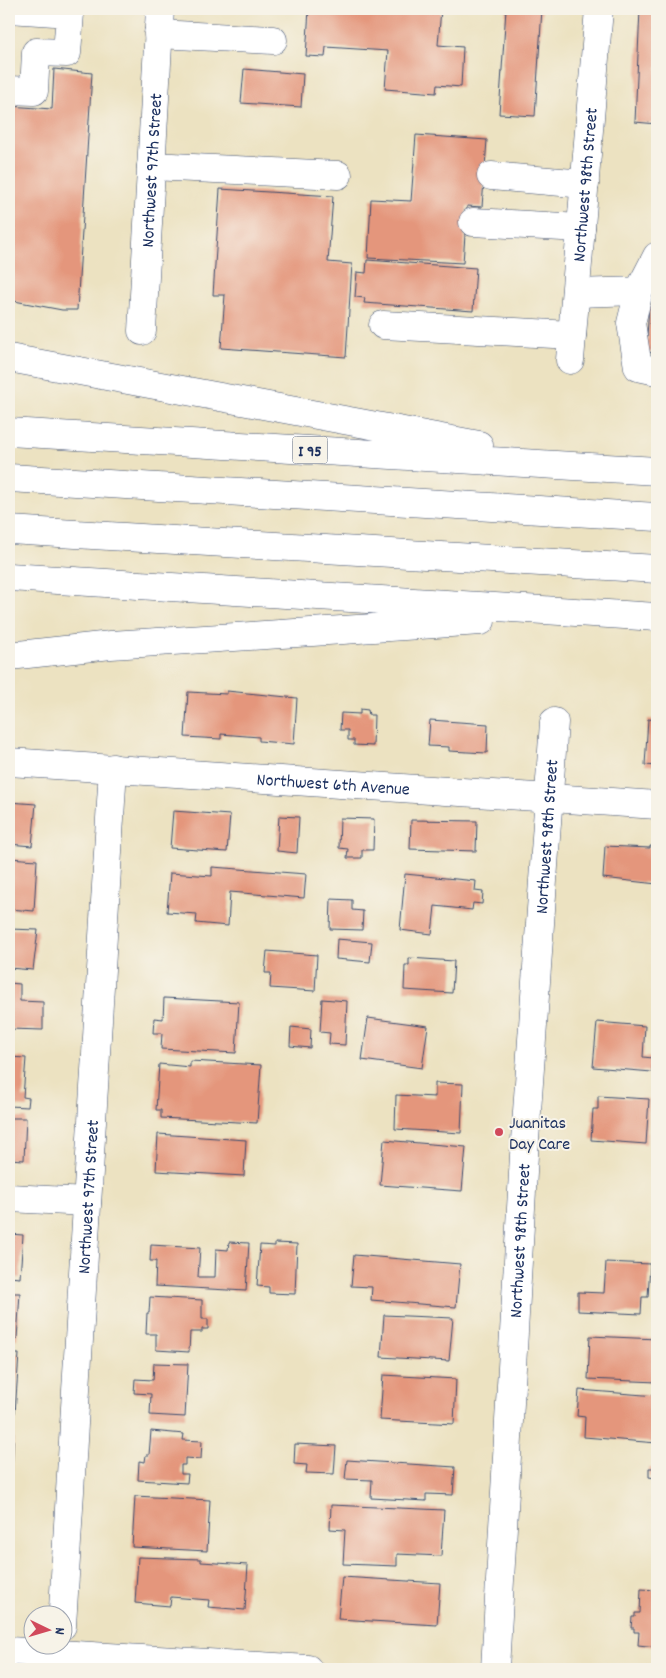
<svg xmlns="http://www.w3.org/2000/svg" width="666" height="1678" font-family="Dekko,sans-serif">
  <rect width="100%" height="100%" fill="#f7f3e8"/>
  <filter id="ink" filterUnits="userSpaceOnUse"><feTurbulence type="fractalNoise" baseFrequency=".02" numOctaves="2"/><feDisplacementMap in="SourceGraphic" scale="10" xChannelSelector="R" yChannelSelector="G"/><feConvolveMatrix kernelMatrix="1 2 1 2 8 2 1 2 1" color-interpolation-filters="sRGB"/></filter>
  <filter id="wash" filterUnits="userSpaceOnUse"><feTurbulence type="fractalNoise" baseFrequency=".0096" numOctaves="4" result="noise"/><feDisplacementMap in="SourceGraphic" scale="20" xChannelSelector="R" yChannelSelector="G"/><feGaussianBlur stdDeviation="1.12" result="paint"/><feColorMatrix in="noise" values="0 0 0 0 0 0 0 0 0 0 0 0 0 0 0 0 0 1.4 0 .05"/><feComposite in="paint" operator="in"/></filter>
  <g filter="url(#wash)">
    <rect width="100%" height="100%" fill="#ece2c1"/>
    <g id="blocks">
      <!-- building -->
      <path fill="#e4967c" d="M309,9H441L438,45L463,47L461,87L437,85L436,93L385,89L388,51L326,47L325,57L306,56Z
        M506,9H542L535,116L499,114Z
        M640,9H657V124L635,122Z
        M54,69L92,73L77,310H62L9,300V106L52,109Z
        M244,69L303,74L301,107L241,103Z
        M416,135L487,140L482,207L467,206L463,263L368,258L371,199L411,201Z
        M220,189L333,196L328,262L352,264L346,357L221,348L225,295H213Z
        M367,260L476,268L473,311L364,303L365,298L355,297L357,272L366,273Z
        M649,306H657V353L646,352Z
        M227,691L297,698L294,744L259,741V737L221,734V739L185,737L188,692L227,694Z
        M360,709L368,710L369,715H374L373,746L354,745V740H348V730H340L341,713L360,714Z
        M648,719L657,720V766L645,765Z
        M430,720L488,724L487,753L449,751V747L428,746Z
        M9,802L36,804L32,846L9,844Z
        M173,811L230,815L227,852L170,848Z
        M279,816L299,817L297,853L277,851Z
        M340,818L374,819L373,850H362V858H347L348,849L339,848Z
        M411,820L477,821L476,851L410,849Z
        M605,846L650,848V846H657V884L603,878Z
        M9,858L37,860L34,911L9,909Z
        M212,867L306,874L304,898L230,892L228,926L196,923L197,914L167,912L170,873L212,876Z
        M405,874L476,881L475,891L483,892L482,904L473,903L472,910L435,906L432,934L400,930Z
        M331,899L352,900V910L363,911L362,930L330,929Z
        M9,929L38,930L33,970L9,968Z
        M337,939L372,942L370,962L336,959Z
        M267,951L317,955L315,991L270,988L271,973H265Z
        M409,958L454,961L452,993L404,990L405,965H409Z
        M9,983L20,984V1001L43,1002V1030L9,1029Z
        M164,998L239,1002L236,1053L161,1049L162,1033H153L154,1018L163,1019Z
        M322,999L347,1001L345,1045L329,1044L330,1033L320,1032Z
        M368,1018L428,1026L422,1068L362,1060Z
        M597,1022L645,1026L643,1057L653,1058L652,1072L593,1067Z
        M291,1027L311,1029L310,1048L290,1046Z
        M9,1057L26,1058L23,1097L29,1098L28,1107L9,1106Z
        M190,1061L261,1065L257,1123L161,1118V1110H156L159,1064L190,1067Z
        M435,1083L463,1084L461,1133L395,1129L396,1095L435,1097Z
        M598,1096L649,1099L646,1144L591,1140L593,1109H598Z
        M9,1118H26L24,1160L9,1159Z
        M158,1134L246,1140L244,1176L156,1171Z
        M384,1140L466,1147L462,1191L380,1185Z
        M9,1234L23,1235L20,1278L9,1277Z
        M229,1242L249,1243L246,1291L155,1286L156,1261H150L151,1245L200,1248L198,1277H215L216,1249L228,1250Z
        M275,1243L297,1244L295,1294L269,1293V1287L257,1286L260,1245L275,1246Z
        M354,1255L460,1264L456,1307L371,1300L372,1287L351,1286Z
        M606,1262L650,1264L648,1297H642L641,1314L578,1311V1292L604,1293Z
        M9,1293H20L17,1339H9Z
        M150,1297L202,1300V1319H208V1329H202V1332H190L189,1352L156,1350V1334H146L147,1313H149Z
        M384,1315L453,1318L449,1361L381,1357Z
        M590,1336L657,1339V1382L588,1379Z
        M9,1354H19L15,1413L9,1412Z
        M154,1363L188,1364L185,1417L150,1415L151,1394L134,1393L135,1379L153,1380Z
        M383,1375L456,1379L454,1424L380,1420Z
        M579,1390L657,1396V1443L584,1437L585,1417L577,1416Z
        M9,1421L14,1422L12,1477H9Z
        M151,1431L184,1434L183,1440L202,1441L201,1459L185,1458V1465H181V1474H188L187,1483L138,1480L139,1461L145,1462L146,1455H149Z
        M295,1444L336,1446L334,1474L306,1473L307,1465L294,1464Z
        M347,1460L455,1467L453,1495L426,1494V1501L371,1498L372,1480L345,1479Z
        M649,1468H657V1512H653L655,1478L649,1477Z
        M135,1496L210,1500L207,1551L132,1547Z
        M331,1505L444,1510L441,1556L397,1554V1566L343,1564L345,1530L330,1529Z
        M138,1557L201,1559V1562L248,1565L245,1610L208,1607L209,1600L171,1597L170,1606L135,1603Z
        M342,1577L440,1583L437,1625L338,1619Z
        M641,1589L657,1590V1647L638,1645L639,1632H634V1628H631L632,1617H635V1613H640Z"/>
    </g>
  </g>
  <g filter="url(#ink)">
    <use href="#blocks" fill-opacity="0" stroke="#3a4a6d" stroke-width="1"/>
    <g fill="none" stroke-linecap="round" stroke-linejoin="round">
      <!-- minor casing -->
      <g stroke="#3a4a6d" stroke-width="29">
        <g id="minor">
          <path d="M9,9L70,13L67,53L36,52L34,91L9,90"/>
          <path d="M158,34L273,40"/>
          <path d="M151,166L338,175"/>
          <path d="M491,176L585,184"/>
          <path d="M473,222L581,228"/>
          <path d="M639,291L631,323L638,367L657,371"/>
          <path d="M576,293L639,291L657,256"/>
          <path d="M383,325L572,335"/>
          <path id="s1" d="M142,331L160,9"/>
          <path id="s2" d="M570,360L599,9"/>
          <path id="s3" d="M9,762L657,805"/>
          <path d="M9,1198L87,1202"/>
          <path id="s4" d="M62,1626L113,768"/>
          <path d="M9,1651L308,1669"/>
          <path id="s5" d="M495,1669L524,1155L554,722"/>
        </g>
      </g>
      <!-- highway casing -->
      <g stroke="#3a4a6d" stroke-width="29">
        <path id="highway" d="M9,358L479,445
          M9,432L657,471
          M9,478L657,517
          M9,530L657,569
          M9,577L657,617
          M9,656L111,645L481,621"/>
      </g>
      <!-- minor -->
      <use href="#minor" stroke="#fff" stroke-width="28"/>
      <!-- highway -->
      <use href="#highway" stroke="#fff" stroke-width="28"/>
    </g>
  </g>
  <!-- markers -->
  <circle fill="#d1495b" stroke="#f7f3e8" stroke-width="2" cx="499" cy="1132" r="5"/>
  <g text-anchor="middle" stroke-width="4" stroke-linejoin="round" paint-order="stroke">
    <!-- shield labels -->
    <rect fill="#f7f3e8" stroke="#5d6a87" stroke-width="1" x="292.5" y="436.5" width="35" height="27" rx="4"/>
    <g font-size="16" font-weight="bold" fill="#1b2f5e">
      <text x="310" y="456">I 95</text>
    </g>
    <!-- street labels -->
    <g font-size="18" fill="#1b2f5e" stroke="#f7f3e8">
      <text dy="6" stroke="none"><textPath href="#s1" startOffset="161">Northwest 97th Street</textPath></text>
      <text dy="6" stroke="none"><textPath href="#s2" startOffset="176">Northwest 98th Street</textPath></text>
      <text dy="6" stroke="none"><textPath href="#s3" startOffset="325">Northwest 6th Avenue</textPath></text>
      <text dy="6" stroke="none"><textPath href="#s5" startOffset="834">Northwest 98th Street</textPath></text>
      <text dy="6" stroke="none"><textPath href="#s4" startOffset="430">Northwest 97th Street</textPath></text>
      <text dy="6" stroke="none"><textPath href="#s5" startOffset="429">Northwest 98th Street</textPath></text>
    </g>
    <!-- poi labels -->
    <g font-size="18" fill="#1b2f5e" stroke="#f7f3e8" text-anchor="start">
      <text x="509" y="1128">Juanitas<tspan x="509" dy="21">Day Care</tspan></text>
    </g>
  </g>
  <!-- margin -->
  <rect width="666" height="1678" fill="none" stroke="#f7f3e8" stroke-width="30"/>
  <!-- north arrow -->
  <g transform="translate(48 1630) rotate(95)"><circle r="24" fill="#f7f3e8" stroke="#9fa5b1"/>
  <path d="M0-4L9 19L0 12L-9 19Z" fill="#d1495b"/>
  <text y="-8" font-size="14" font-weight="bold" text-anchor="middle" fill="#1b2f5e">N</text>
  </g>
</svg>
